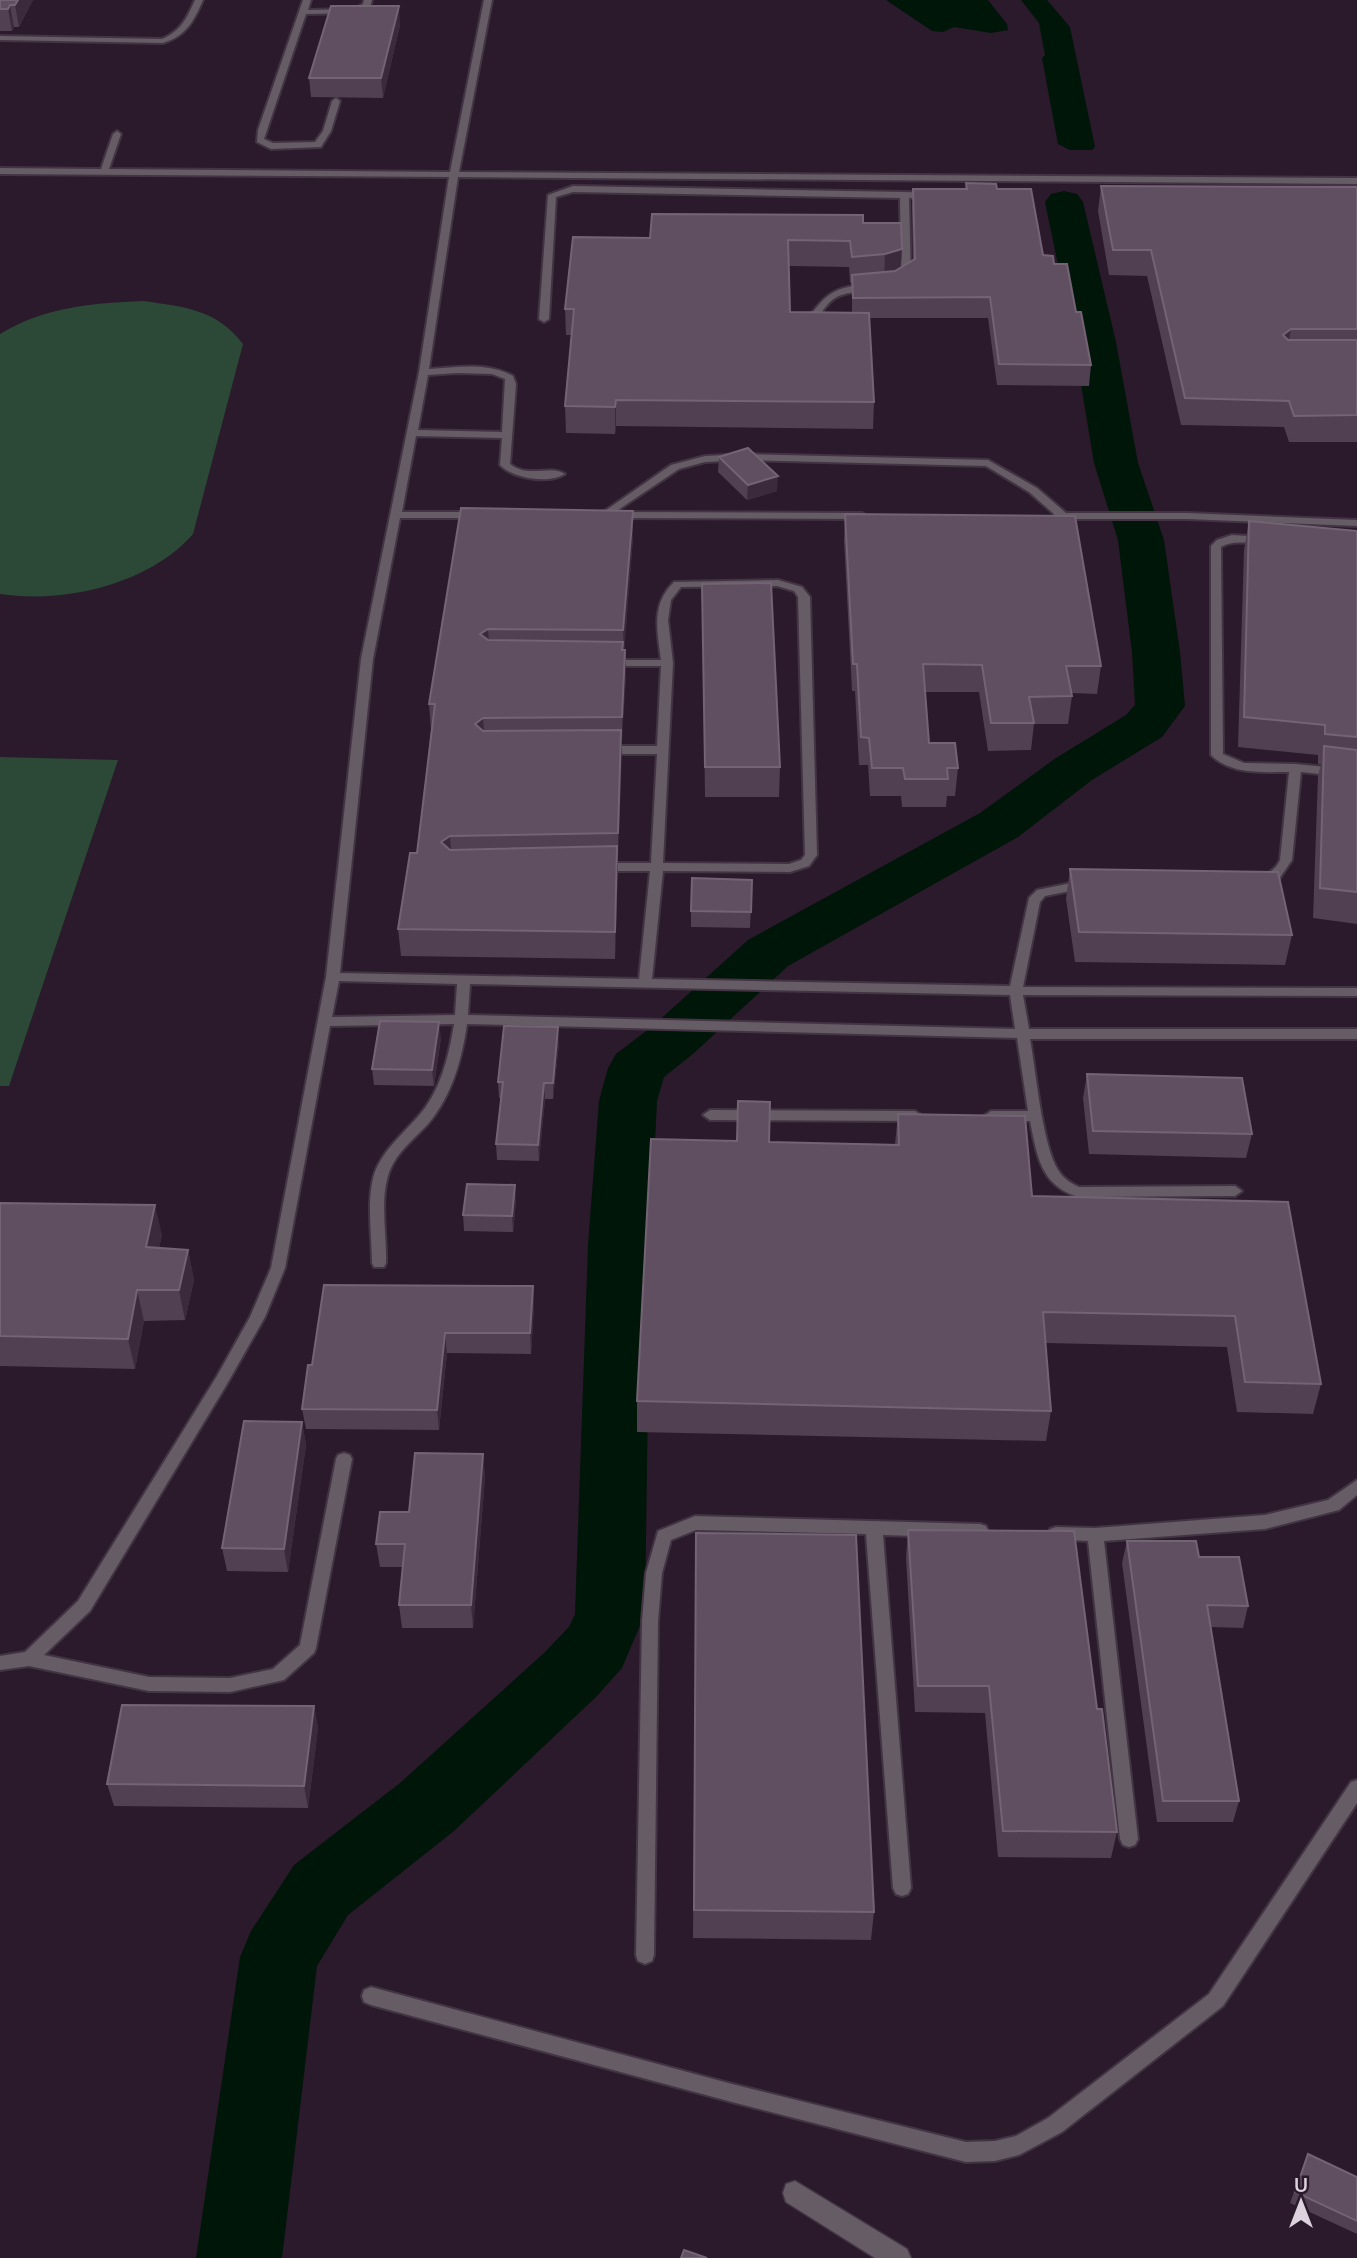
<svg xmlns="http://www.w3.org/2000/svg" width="1357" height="2258" font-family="'Nunito Sans',sans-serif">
  <rect width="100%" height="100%" fill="#2a1a2b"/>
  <!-- green -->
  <path fill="#2b4936" d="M143,301C185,307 216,309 243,344L193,534C150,584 64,604 0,594V334C44,307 93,303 143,301Z
    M0,757L118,760L9,1086H0Z"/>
  <!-- water -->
  <path fill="#001608" d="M886,0H988L1007,24L1008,30L991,33L954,27L943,32L932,31Z
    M1021,0H1047L1070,27L1095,147L1092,150H1070L1058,144L1042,58L1045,55L1039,23Z"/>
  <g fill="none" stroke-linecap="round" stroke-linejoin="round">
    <!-- river -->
    <path fill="#001608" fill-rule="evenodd" d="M1064,191L1077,194L1083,202L1116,342L1138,463L1164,540L1180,652L1185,706L1162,737L1092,780L1018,837L788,966L694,1053L664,1077L657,1101L650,1245L645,1614L622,1668L596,1697L454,1831L348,1915L317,1966L282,2258H196L240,1957L251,1931L294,1865L400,1783L544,1653L569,1627L575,1614L588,1245L599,1101L608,1068L616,1054L654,1025L748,940L980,813L1056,758L1126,715L1135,705L1132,652L1118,540L1094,463L1074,342L1045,202L1051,194Z"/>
    <!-- lane casing -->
    <g stroke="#433444" stroke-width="4">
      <path id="lane" d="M195,0H203C194,21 186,36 163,43L0,40V36L162,39C181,31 187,18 195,0Z
        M303,0H311L308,10L354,9L363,4L364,0H372L370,7L355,13L306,14L264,139L273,143L315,142L323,131L332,101L336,98L340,101L331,131L321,147L271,149L257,142L258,130Z
        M484,0H492L459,172L1357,178V184L458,177L429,369C457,367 488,362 513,376L516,384L510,464C529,479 550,464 565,474C549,484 513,479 500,465L502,438L416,436L402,512H477L482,515L477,518H400L373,659L340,973L639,979L650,871H601L595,867L601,863H651L657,754H605L599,750L605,746H657L661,666H607L601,663L607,660H661C657,630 651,604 674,582L778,580L802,587L810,597L817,855L809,866L790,872L663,871L652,979L1010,986L1029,898L1037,890L1086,880L1090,881L1092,884L1090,887L1045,896L1040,902L1023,987L1357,988V996L1023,995L1029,1029H1357V1039H1030C1036,1071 1042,1144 1058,1170C1063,1178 1070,1183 1079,1187L1235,1186L1242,1191L1235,1196L1078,1197C1040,1185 1037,1155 1030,1121H991L984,1116L991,1111H1028L1017,1038L467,1024C462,1059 452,1096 428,1124C415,1138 397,1152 390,1170C379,1198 387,1234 386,1263L384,1267H374L372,1263C372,1236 365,1192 377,1167C387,1146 406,1131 421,1113C441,1089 449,1055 454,1024L330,1026L285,1268L265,1317L227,1384L90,1611L44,1655L149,1677L230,1678L273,1669L300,1645L336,1459L338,1455L344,1453L350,1455L352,1459L316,1648L314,1653L284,1680L230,1692L149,1691L29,1666L0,1670V1656L25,1652L78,1601L217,1376L250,1317L271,1268L326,977L361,659L419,372L449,177L0,174V168L101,169L113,134L117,131L121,134L109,169L450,172ZM457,373L492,374L505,379L502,432L418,430L428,375ZM777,586L794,591L798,597L805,855L801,860L789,864L663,863L673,663L668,620L671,600L681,587ZM339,981L457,984L455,1015L332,1017ZM470,984L1010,995L1015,1029L468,1015Z
        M573,186L904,192L932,193L936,196L932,199L909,198L911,280L906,283L901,280L900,198L573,192L556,197L549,319L544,322L539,319L548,195Z
        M869,284L874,287L872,289C831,296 835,293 810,329L802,327C824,296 830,287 869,284Z
        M745,454L988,460L1037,488L1066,513H1187L1357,520V526L1187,519H1058L1054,518V514L1029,492L986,466L745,460L705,462L679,469L615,512L862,513L867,516L862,519L617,518L612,514L604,518L599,515L671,465L705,456Z
        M1232,535L1264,537L1269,540C1256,548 1237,537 1221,547L1223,754L1244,763L1295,764L1357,770V778L1301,772L1292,860L1279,879L1263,885L1259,884L1257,881C1265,873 1274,873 1280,860L1289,772C1263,772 1231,775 1211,755V546L1217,540Z
        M710,1110L915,1111L922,1116L915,1121L710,1120L703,1115Z
        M1357,1480V1495L1339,1510L1265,1529L1104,1541L1138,1839L1135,1845L1129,1847L1123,1845L1120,1839L1088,1541L1050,1539L1048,1534L1050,1529L1056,1527L1095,1528L1265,1515L1328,1500Z
        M695,1516L980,1524L986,1526L988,1531L986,1536L980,1538L883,1535L911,1888L908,1894L902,1896L896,1894L893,1888L866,1534L696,1530L671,1540L662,1573L658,1621L654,1955L652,1961L645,1964L638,1961L636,1955L642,1621L646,1573L658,1531Z
        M1357,1780V1803L1223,2006L1062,2132L1019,2155L995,2161L966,2162L732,2102L371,2005L364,2002L362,1996L364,1990L371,1987L732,2084L966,2142L995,2141L1016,2136L1048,2118L1209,1994L1351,1782Z"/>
    </g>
    <!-- street casing -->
    <g stroke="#433444" stroke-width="3">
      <path id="street" d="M795,2181L907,2249L911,2258H875L786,2202L783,2193L786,2184Z"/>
    </g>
    <!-- lane -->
    <use href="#lane" fill="#655c65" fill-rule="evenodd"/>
    <!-- street -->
    <use href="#street" fill="#655c65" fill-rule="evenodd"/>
  </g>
  <!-- wall -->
  <path fill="#513f52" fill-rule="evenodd" d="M0,0H33L19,27H14L12,31H0Z
    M400,25L383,98L311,97L309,78Z
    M966,183L997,189L1043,255L1054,264L1076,312L1091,365L1089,386L997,385L988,318H869L874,402L873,429L616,426L615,434L566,433L565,406L572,335H566L565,309L650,238L863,223L902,249L901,268L913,261L912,209L913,189H965ZM789,266L849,267L850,283H852V313L790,312Z
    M1101,186L1357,187V442H1289L1284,427L1181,425L1147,276L1109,275L1098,211Z
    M719,457L777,491L747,500L718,472Z
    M461,508L633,511V537L624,650L626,676L621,744L615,959L401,956L398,929L417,853L431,730L429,704Z
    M845,514L1101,666L1097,694L1071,693L1072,696L1068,724H1034L1031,750L988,751L979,692H925L929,743L958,768L955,796H947L946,807H902L901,796H870L868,765H859L855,691H852L844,540Z
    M1249,521L1357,531V924L1313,918L1318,776L1321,764H1318V755L1238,747L1244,550Z
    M702,584L780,767L779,797H705Z
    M1070,869L1292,935L1285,965L1075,962L1066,899Z
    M752,880L750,928L691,927V911Z
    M441,1038L434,1086L374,1085L372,1069Z
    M559,1043L553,1099H545L539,1161L497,1160L496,1144L501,1098H499L498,1082Z
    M1087,1074L1252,1134L1246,1158L1089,1154L1083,1098Z
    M898,1114L1032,1196L1288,1202L1321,1384L1313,1414L1237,1412L1227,1347L1045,1343L1051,1411L1046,1441L637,1432V1401L769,1142L895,1144Z
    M516,1201L513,1232L464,1231L463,1215Z
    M0,1203L162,1235L159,1248L188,1250L194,1280L185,1320L144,1321L135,1369L0,1366Z
    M533,1286L534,1307L531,1354L447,1353L439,1430L306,1429L302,1409L312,1365Z
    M302,1422L306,1445L288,1572L227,1571L222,1548Z
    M483,1454L485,1477L473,1628H402L399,1605L403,1567H380L376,1544L409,1512Z
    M908,1530L1097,1709L1117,1832L1111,1858L998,1857L985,1713L915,1712L906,1558Z
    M696,1533L874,1912L871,1940L693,1938Z
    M1127,1541L1199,1557L1248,1606L1243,1628L1210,1627L1239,1801L1233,1822H1157L1122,1563Z
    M314,1706L318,1728L308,1808L114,1806L107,1784Z
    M1308,2154L1357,2177V2234L1290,2203Z"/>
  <!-- shaded-wall -->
  <path fill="#3b2a3c" d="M18,0H33L19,27L15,5Z
    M10,5L14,27L12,31L8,9Z
    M399,6L400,25L383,98L381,78Z
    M902,249L900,275L884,280L885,254Z
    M1291,329L1286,355L1283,335Z
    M616,400V426L615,434V407Z
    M778,476L777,491L747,500L748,485Z
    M633,511V537L624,656L623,630Z
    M488,629L490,655L480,634Z
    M625,650L626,676L622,744V717Z
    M483,718L485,744L475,724Z
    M621,730L622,757L618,860V833Z
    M450,836L452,863L441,842Z
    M617,846L618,873L615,959V932Z
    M439,1022L441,1038L434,1086L432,1070Z
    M558,1027L559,1043L553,1099V1083Z
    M544,1083L545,1099L539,1161L538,1145Z
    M515,1185L516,1201L513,1232L512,1216Z
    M155,1205L162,1235L153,1278L146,1247Z
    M188,1250L194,1280L185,1320L179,1290Z
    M533,1286L534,1307L531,1354L530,1333Z
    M137,1290L144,1321L135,1369L128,1339Z
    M445,1333L447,1353L439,1430L437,1410Z
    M302,1422L306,1445L288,1572L284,1549Z
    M483,1454L485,1477L473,1628L471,1605Z
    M314,1706L318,1728L308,1808L304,1786Z"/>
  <!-- building -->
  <path fill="#604f60" stroke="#736374" stroke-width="2" d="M0,0H18L15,5H10L8,9H0Z
    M331,6H399L381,78H309Z
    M966,183L996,184L997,189H1031L1043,255L1053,256L1054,264H1067L1076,312H1081L1091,365L999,364L990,297L853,298L852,275L895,271L915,259L913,189H967Z
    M1101,186L1357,187V329H1291L1283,335L1288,340H1357V415L1294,416L1289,401L1185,398L1151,250H1113Z
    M652,214L863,215V223H901L902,249L885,254L852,257L850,241L788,240L790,312L869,313L874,402L616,400L615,407L565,406L574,309H565L573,237L650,238Z
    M748,448L778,476L748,485L719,457Z
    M461,508L633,511L623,630L488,629L480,634L488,640L623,642L622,650H625L622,717L483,718L475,724L483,731L621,730L618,833L450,836L441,842L450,850L617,846L615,932L398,929L410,853H417L435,704H429Z
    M845,514L1075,516L1101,666H1066L1072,696L1029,697L1034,723H991L982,665L923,664L929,743H955L958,768H947L948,779H905L903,768H872L869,738L861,737L857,664H853Z
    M1249,521L1357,531V737L1325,734V725L1244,717Z
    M771,583L780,767H705L702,584Z
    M1324,746L1357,750V892L1320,888Z
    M1070,869L1278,872L1292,935L1079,932Z
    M692,878L752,880L751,912L691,911Z
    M380,1021L439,1022L432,1070L372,1069Z
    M504,1026L558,1027L553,1083H544L538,1145L496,1144L503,1082H498Z
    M1087,1074L1242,1078L1252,1134L1093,1131Z
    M738,1101L770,1102L769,1142L899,1145L898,1114L1025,1116L1032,1196L1288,1202L1321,1384L1245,1382L1235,1316L1043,1312L1051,1411L637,1401L651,1139L737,1141Z
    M467,1184L515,1185L512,1216L463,1215Z
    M0,1203L155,1205L146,1247L188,1250L179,1290H137L128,1339L0,1336Z
    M324,1285L533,1286L530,1333H445L437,1410L302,1409L308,1365H312Z
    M244,1421L302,1422L284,1549L222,1548Z
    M415,1453L483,1454L471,1605H399L405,1544H376L380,1512H409Z
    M908,1530L1074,1531L1097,1709H1102L1117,1832L1003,1831L989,1686H918Z
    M696,1533L856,1535L874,1912L694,1910Z
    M1127,1541H1196L1199,1557H1239L1248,1606L1207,1605L1239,1801H1163Z
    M122,1705L314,1706L304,1786L107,1784Z
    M1308,2154L1357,2177V2221L1295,2192Z
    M684,2250L707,2258H681Z"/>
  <!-- north arrow -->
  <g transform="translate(1301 2202)" stroke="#2a1a2b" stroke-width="5" paint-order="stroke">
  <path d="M0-5L12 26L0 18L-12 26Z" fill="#ddd2dd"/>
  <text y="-10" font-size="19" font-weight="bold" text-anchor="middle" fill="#ddd2dd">U</text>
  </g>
</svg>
